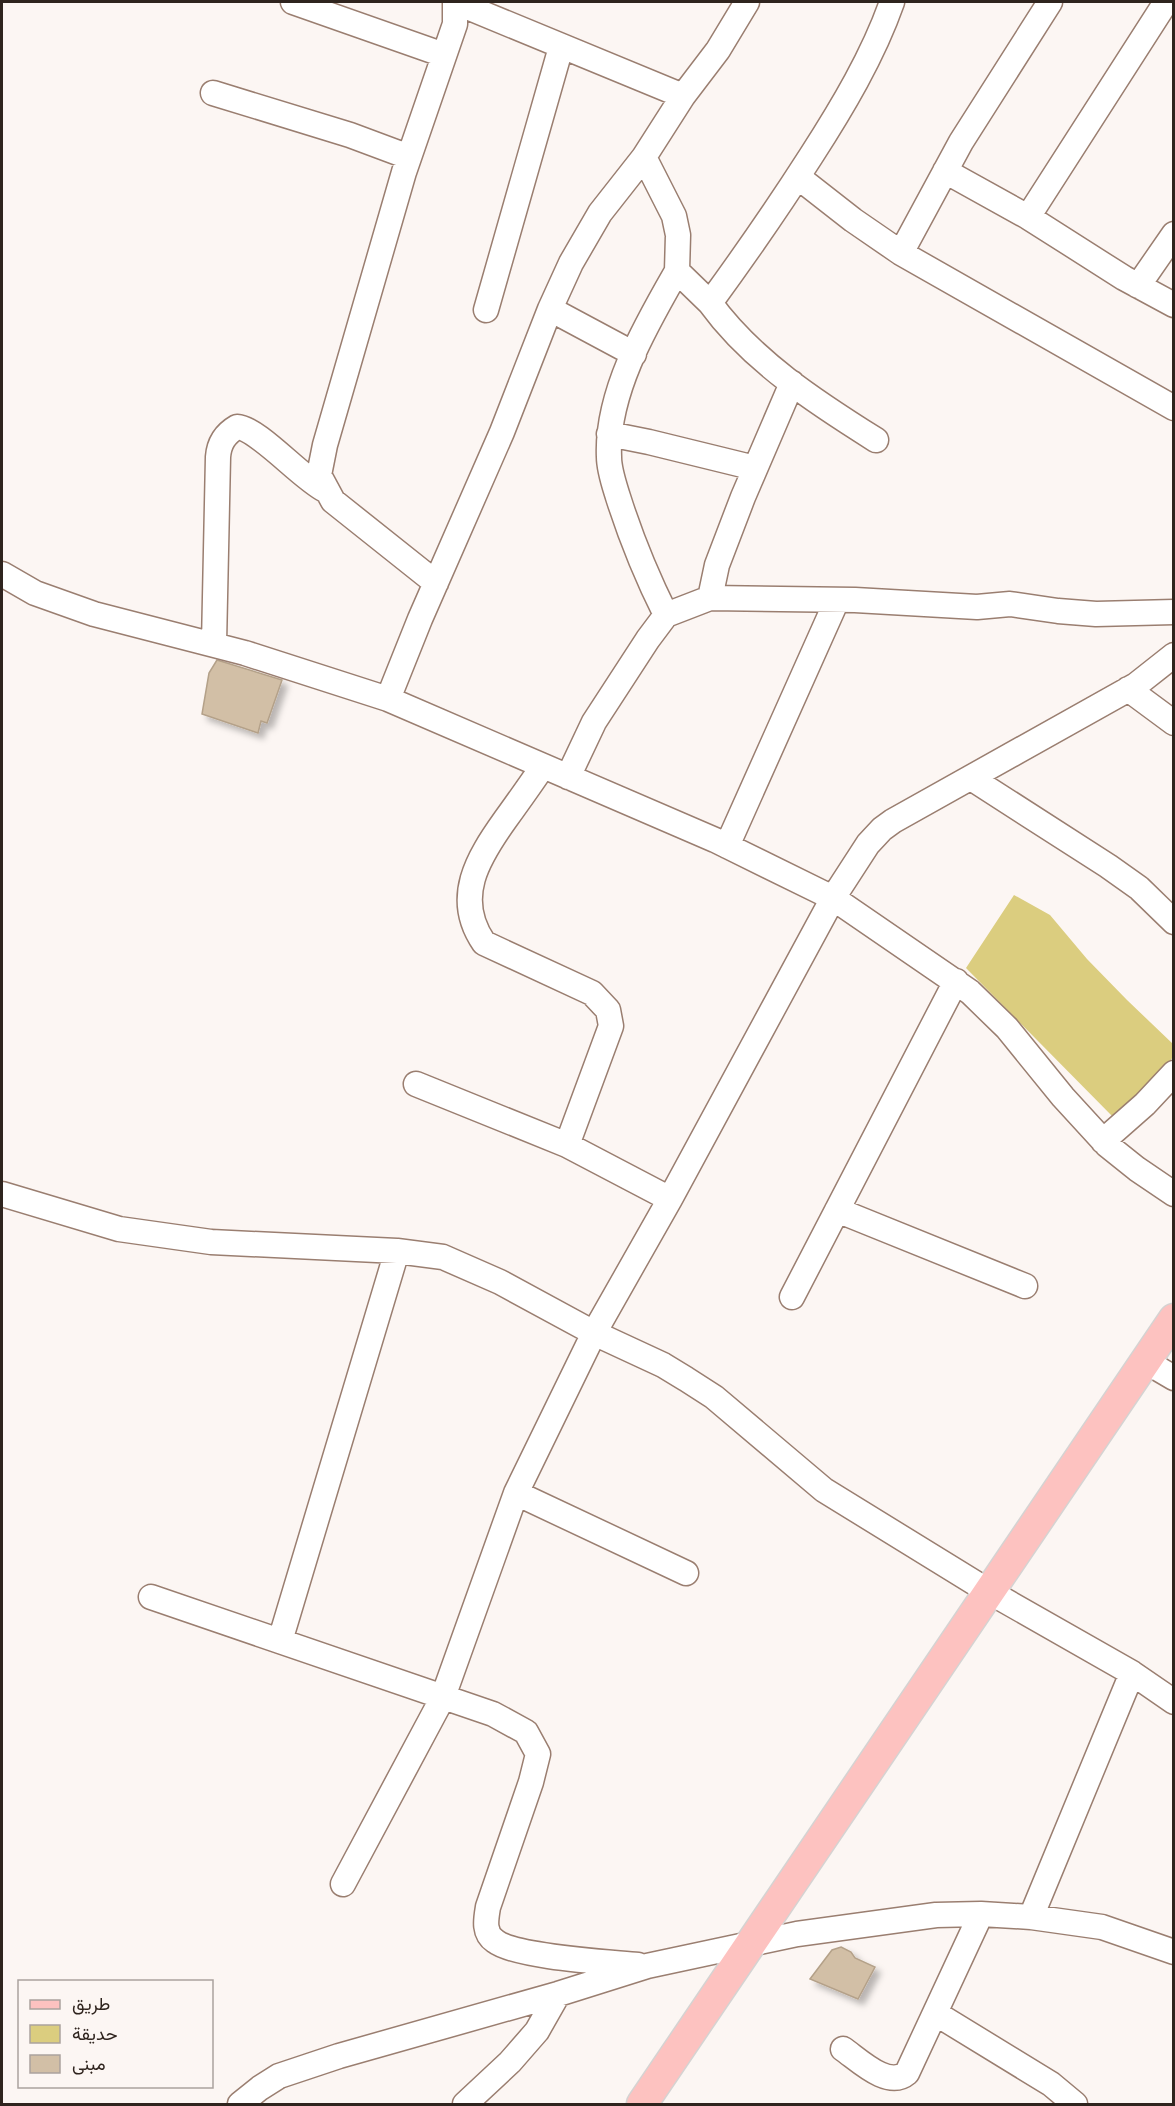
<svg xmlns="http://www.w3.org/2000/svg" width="1175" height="2106" font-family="Manrope,Vazirmatn,sans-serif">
  <defs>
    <filter id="shadow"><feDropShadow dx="5.5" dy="5.5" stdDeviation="3" flood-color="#0004"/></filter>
  </defs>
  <rect width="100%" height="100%" fill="#fcf6f3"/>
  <!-- green -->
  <path fill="#dbcd7f" d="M1014,895L1050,915L1087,959L1127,1000L1173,1044V1057L1146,1093L1114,1118L966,968Z"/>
  <!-- building -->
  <path fill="#d2bfa6" stroke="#b4a189" stroke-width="1.5" filter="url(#shadow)" d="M217,660L282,680L267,723L261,721L258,733L202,714L209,673Z
    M841,1947L851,1952L855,1958L875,1967L858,1999L810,1979L832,1950Z"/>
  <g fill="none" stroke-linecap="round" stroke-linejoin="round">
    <!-- minor casing -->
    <g stroke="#9a7e70" stroke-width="27">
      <path id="minor" d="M293,2L444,55
        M455,2L683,96
        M213,93L350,135L409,157
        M644,157L674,216L678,235L677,271L710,303C745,255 779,206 811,156C842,108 873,56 892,2
        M945,171L1028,217L1166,2
        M798,177L853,220L901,253L1174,408
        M1028,217L1124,278L1174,305
        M901,253L961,142L1050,2
        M1138,286L1174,234
        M710,303C752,361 817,403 876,440
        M550,309L634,354
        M486,310L561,47
        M609,434L649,442L755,468
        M2,574L35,593L94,614L245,653L388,699L715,840L833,898L970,992L1007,1028L1063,1097L1107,1145L1137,1169L1174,1194
        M436,583L333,501L319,475L325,445L404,172L455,24V2
        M710,598L855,600L977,607L1010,604L1058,611L1096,614L1174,612
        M666,615C647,577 631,538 618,497C614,484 609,470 609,457C606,393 646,325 677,271
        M214,644L218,457C219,443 225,434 237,427C258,428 301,478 325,490
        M1128,689L1174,723
        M388,699L420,619L502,432L550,309L571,263L600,213L644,157L683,96L718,50L747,2
        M543,766C531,784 518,802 505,820C478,858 453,898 484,943L592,993L608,1010L611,1026L567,1145
        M568,777L594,722L648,639L666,615L710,598L717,565L743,497L792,383
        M971,778L1108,866L1139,888L1174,922
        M727,846L837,600
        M416,1084L567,1145L670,1199
        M1103,1141L1145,1104L1174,1073
        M2,1194L119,1229L211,1242L397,1251L443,1257L500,1282L594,1333L663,1365L686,1379L714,1397L824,1490L988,1591L1132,1673L1174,1702
        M837,1210L1025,1286
        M792,1297L956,981
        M1145,1361L1174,1378
        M516,1493L686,1573
        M151,1597L493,1714L526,1732L538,1754L531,1782L488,1907C486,1919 483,1933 495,1941C515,1957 608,1962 638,1965
        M280,1641L397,1251
        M343,1884L443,1697L516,1493L594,1333L670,1199L833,898L868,844L882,829L893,821L1136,685L1174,655
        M1031,1917L1132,1673
        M935,2013L1051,2084L1075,2104
        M843,2049C859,2060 888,2089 907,2073L981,1914
        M240,2104L260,2088L279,2076L339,2056L558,1994L647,1966L797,1934L936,1915L981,1914L1031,1917L1102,1927L1174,1952
        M465,2104L510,2062L537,2031L558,1994"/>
    </g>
    <!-- major casing -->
    <g stroke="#d5d3d2" stroke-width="33">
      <path id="major" d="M642,2104L1174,1319"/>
    </g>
    <!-- minor -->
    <use href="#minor" stroke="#fff" stroke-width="24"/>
    <!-- major -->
    <use href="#major" stroke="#fdc2c0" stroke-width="30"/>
  </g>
  <!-- border -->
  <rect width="1175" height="2106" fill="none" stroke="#2f241e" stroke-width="6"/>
  <!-- legend -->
  <rect x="18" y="1980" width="195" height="108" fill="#fcf6f3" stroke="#aaa29e" stroke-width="1.5"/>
  <rect x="30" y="2000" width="30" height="9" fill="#fdc2c0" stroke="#aaa29e" stroke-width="1.5"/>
  <text x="72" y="2010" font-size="18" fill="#2f241e">طريق</text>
  <rect x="30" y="2025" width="30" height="18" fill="#dbcd7f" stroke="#aaa29e" stroke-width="1.5"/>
  <text x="72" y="2040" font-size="18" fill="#2f241e">حديقة</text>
  <rect x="30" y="2055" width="30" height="18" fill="#d2bfa6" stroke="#aaa29e" stroke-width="1.5"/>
  <text x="72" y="2070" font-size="18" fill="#2f241e">مبنى</text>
</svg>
